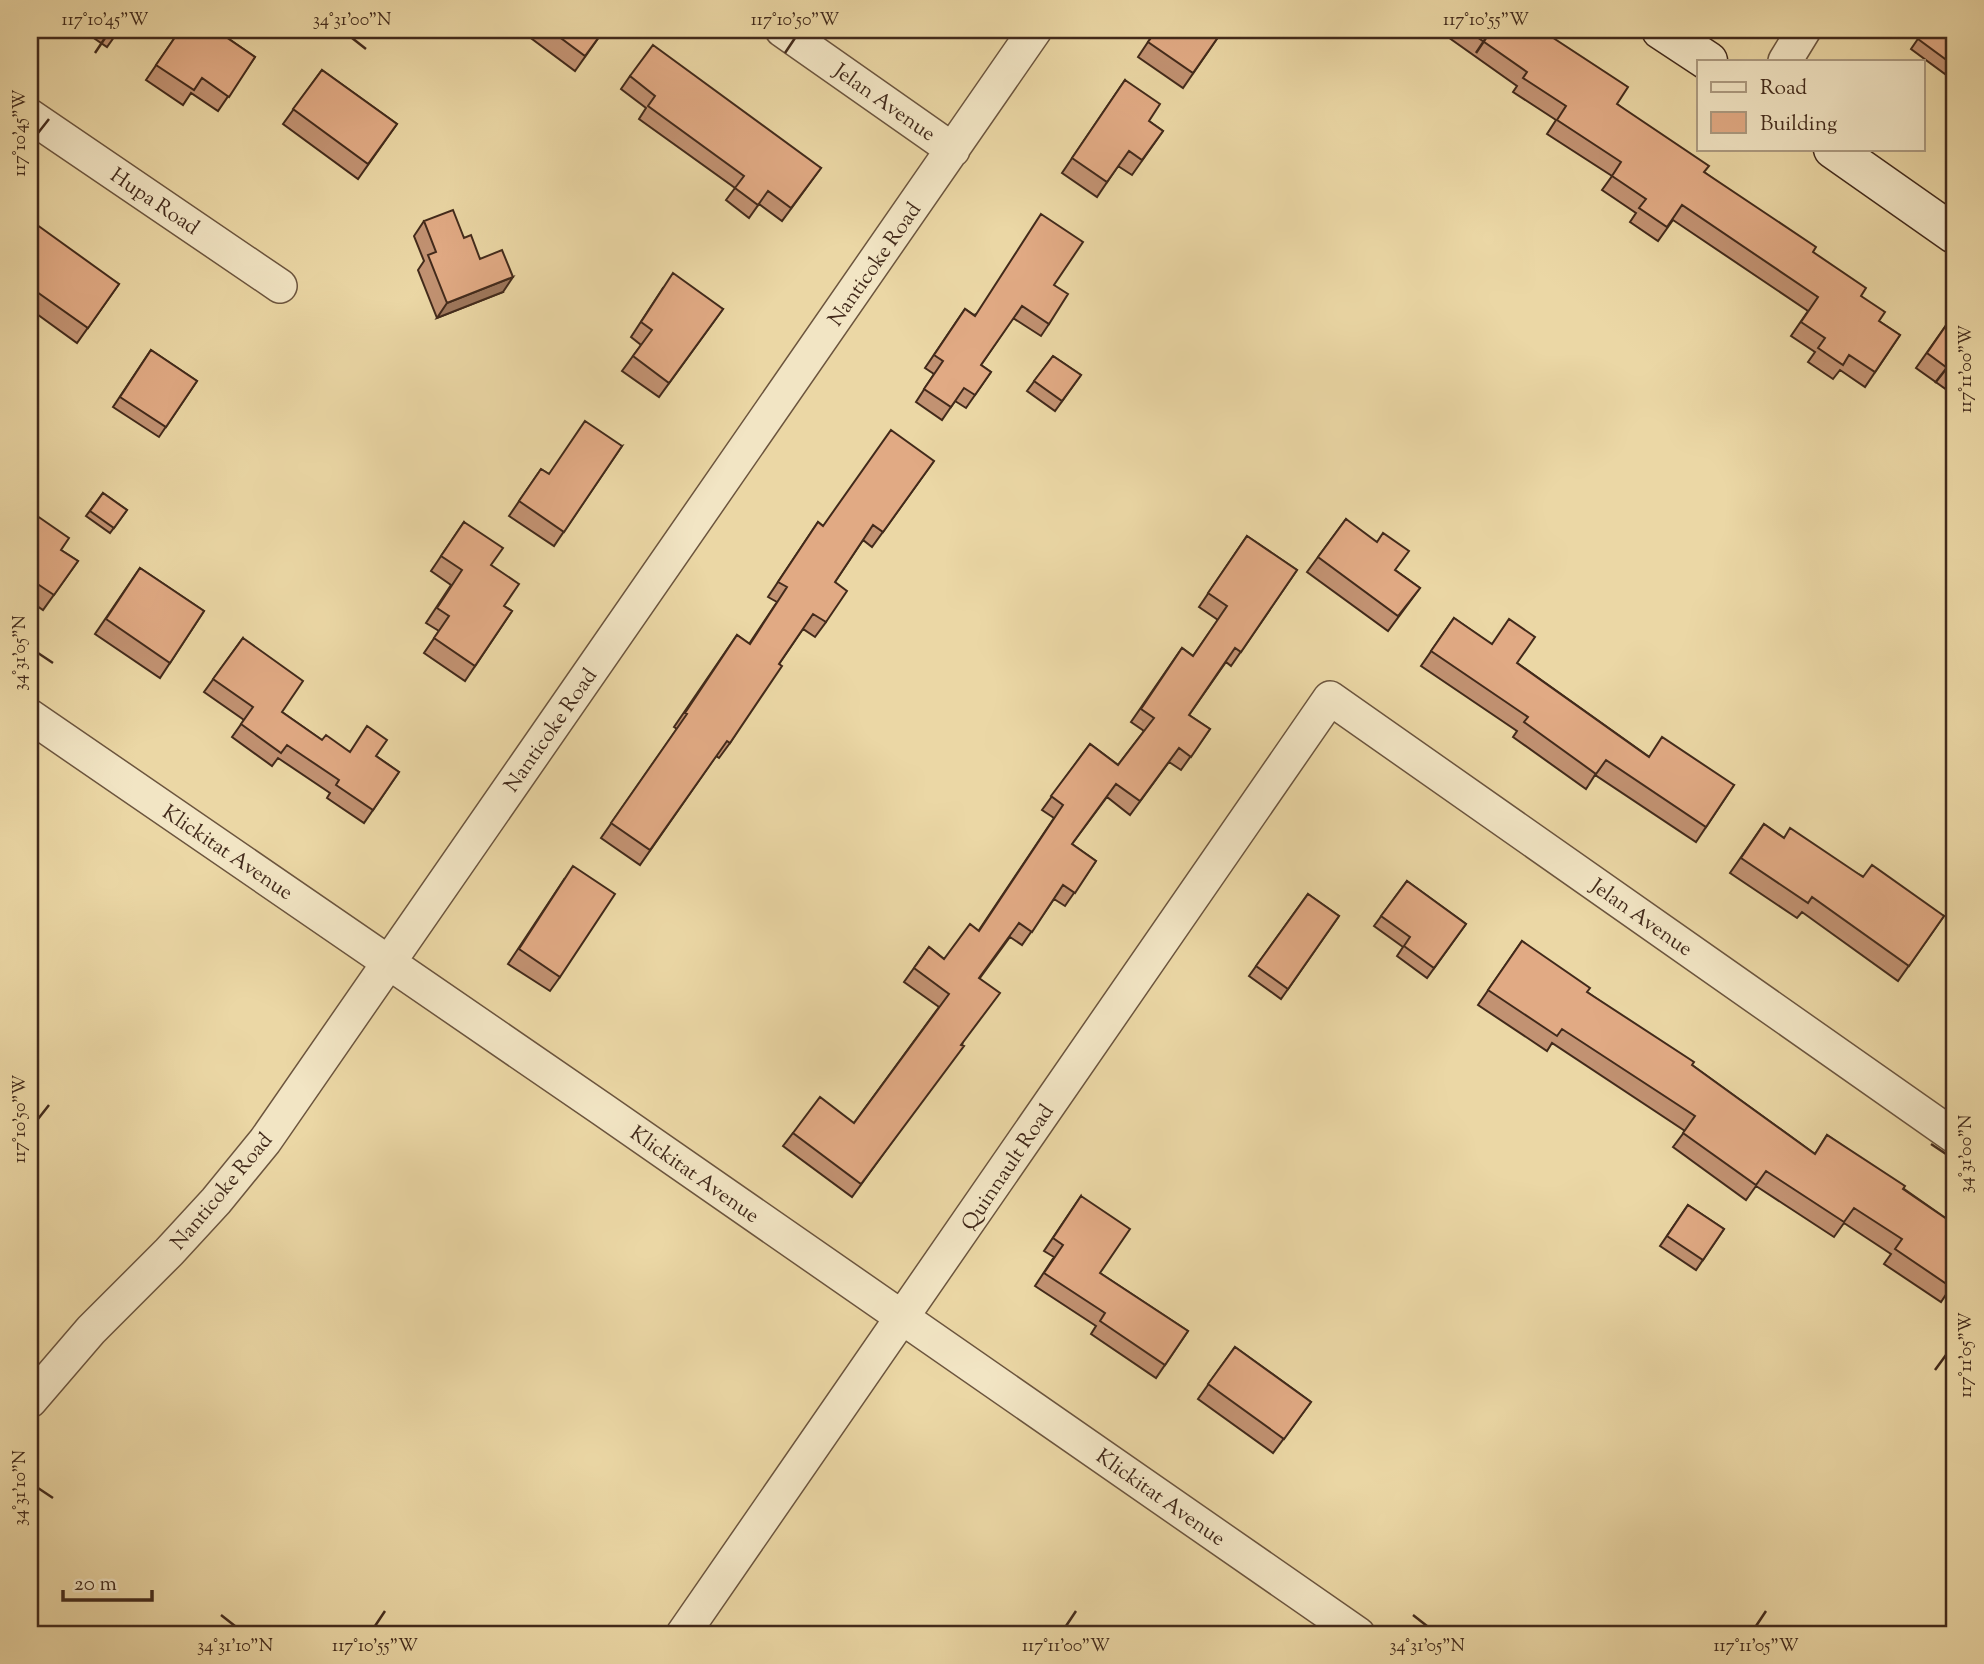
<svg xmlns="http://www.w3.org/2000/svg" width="1984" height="1664" font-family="'Sorts Mill Goudy',serif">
  <rect width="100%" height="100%" fill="#ebd7a5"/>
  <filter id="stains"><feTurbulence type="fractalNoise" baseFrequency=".00286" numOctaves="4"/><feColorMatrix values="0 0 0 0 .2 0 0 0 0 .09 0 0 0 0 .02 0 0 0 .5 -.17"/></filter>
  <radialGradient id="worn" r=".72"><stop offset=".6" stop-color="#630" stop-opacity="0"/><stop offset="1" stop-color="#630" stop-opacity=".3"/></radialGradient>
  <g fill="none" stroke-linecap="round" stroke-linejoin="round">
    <!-- street casing -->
    <g stroke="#6c553e" stroke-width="36">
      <path id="street" d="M782,30L953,150
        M1785,61L1804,30
        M30,116L280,286
        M30,716L602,1109L1358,1634
        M30,1401L91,1330L169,1252L216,1201L265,1141L1035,30
        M683,1634L1330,698L1954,1136"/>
    </g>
    <!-- secondary casing -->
    <g stroke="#422a1b" stroke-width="41">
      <path id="secondary" d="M1661,30L1708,61
        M1833,149L1954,234"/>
    </g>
    <!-- street -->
    <use href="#street" stroke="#f2e5c4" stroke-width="33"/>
    <!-- secondary -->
    <use href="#secondary" stroke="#f2e5c4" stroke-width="38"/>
  </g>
  <!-- wall -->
  <path fill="#c29272" stroke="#422a1b" stroke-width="2" d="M82,30H119L107,47Z
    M180,30L226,37L255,57L218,111L191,93L183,105L146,80Z
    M520,30H604L575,71Z
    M1156,30H1223L1183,88L1138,57Z
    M1438,30H1541L1617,104L1704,172L1813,252L1861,296L1879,321L1900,335L1865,387L1840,370L1833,379L1808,362L1815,352L1791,336L1808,311L1673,220L1658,241L1630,222L1636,213L1602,190L1612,176L1547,134L1556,120L1513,92L1517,86Z
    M1924,30L1954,62L1945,74L1911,49Z
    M322,70L397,124L358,179L283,124Z
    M630,76L821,168L782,221L759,204L749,218L726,200L735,188L639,119L646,108L621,89Z
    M1125,80L1149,121L1163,131L1132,175L1118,166L1097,197L1062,173Z
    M424,221L464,238L503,292L437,318L418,270L424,261L414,236Z
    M30,227L119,284L77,343L30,309Z
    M1054,285L1049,324L1041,336L1013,318L981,365L991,372L966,408L955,401L942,420L916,402L934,374L925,368L965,309L974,315Z
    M663,288L723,309L659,397L622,371L641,345L631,337Z
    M1954,314V391L1949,387L1947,390L1916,368Z
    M151,350L197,381L159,437L113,407Z
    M1053,356L1081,375L1055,411L1027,391Z
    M622,446L554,546L509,516L541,469L549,474Z
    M934,461L872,547L863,540L835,582L826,622L815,637L803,629L779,664L730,743L719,758L716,756L640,865L601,838L677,729L674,727L737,635L749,644L777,602L768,597L818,522L823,526Z
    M103,493L127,510L110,533L86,516Z
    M30,511L61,550L78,561L43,610L30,601Z
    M1346,519L1395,570L1420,588L1388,631L1307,572Z
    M464,522L491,565L504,606L512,611L465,681L424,653L439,631L426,623L451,585L431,571Z
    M1247,536L1297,570L1231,666L1226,662L1189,715L1210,729L1181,770L1169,762L1130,815L1107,797L1072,844L1096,861L1065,906L1054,899L1022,945L1010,937L980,978L962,1045L852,1197L783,1146L793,1133L854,1123L939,1007L904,982L929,947L944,959L979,930L1054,818L1042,810L1090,744L1118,765L1144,731L1131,722L1182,648L1193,656L1218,620L1199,607Z
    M140,568L204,611L160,678L95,634Z
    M1454,618L1648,756L1734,785L1696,842L1595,775L1586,789L1513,737L1517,731L1421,666Z
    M243,638L282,712L322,740L350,752L376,756L399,772L364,823L327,798L330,793L278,758L272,766L232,737L244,720L204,692Z
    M1764,824L1784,838L1944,916L1898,981L1802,912L1797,918L1730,873Z
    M563,881L560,977L550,991L508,964Z
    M1407,881L1466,924L1427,978L1397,956L1403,947L1374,926Z
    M1308,894L1339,916L1281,999L1249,976Z
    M1522,941L1587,992L1692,1065L1815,1154L1827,1135L1954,1224V1285L1953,1284L1941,1302L1884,1264L1891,1254L1844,1223L1834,1237L1756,1186L1746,1200L1673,1147L1685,1131L1552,1043L1547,1051L1478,1005Z
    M1081,1196L1100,1273L1188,1331L1156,1378L1091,1334L1096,1326L1035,1286L1054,1257L1044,1251Z
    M1688,1205L1724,1229L1696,1270L1660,1246Z
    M1235,1347L1311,1402L1273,1453L1198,1399Z"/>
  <!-- shaded-wall -->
  <path fill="#9e775c" stroke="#422a1b" stroke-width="2" d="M513,277L503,292L437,318L447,303Z"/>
  <!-- building -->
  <path fill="#e1aa84" stroke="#422a1b" stroke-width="2" d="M104,30H119L114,37Z
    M180,30H232L226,37L255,57L229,97L202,78L194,90L156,65Z
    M550,30H604L585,56Z
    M1157,30H1223L1193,73L1148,42Z
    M1467,30H1541L1628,87L1617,104L1709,166L1704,172L1816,247L1813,252L1866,288L1861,296L1885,312L1879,321L1900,335L1875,372L1849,355L1843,365L1818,348L1825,338L1801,322L1818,297L1682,205L1667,227L1639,208L1646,199L1612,176L1621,162L1557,120L1566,106L1523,78L1527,72Z
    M1924,30H1954V61L1952,64L1918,39Z
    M653,45L821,168L791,208L768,191L758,205L735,188L744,176L648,106L655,96L630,76Z
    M322,70L397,124L368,164L293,109Z
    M1125,80L1160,104L1149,121L1163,131L1142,160L1129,151L1107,182L1072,158Z
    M453,210L464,238L471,235L480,259L502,250L513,277L447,303L428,255L436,252L424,221Z
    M1041,214L1083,242L1054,285L1068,294L1049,324L1022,306L981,365L991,372L975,395L964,388L951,407L924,389L943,361L934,355L965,309L975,316Z
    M33,222L119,284L88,328L30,287V227Z
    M673,273L723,309L669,383L633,356L652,330L641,322Z
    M1954,314V373L1927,353Z
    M151,350L197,381L166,427L120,397Z
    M1053,356L1081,375L1062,401L1034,381Z
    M585,421L622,446L564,532L519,501L541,469L549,474Z
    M891,430L934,461L883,532L873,525L835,582L847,591L826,622L813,614L779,664L782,666L730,743L727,741L650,850L611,823L687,714L685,713L737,635L750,644L787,587L778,582L818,522L823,526Z
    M103,493L127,510L114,528L90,511Z
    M30,511L69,538L61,550L78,561L54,595L30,579Z
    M1346,519L1377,542L1383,533L1409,551L1395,570L1420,588L1398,616L1318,557Z
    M464,522L503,548L491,565L519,584L504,606L512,611L475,666L434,638L449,616L437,608L462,570L441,556Z
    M1247,536L1297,570L1241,652L1235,648L1189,715L1210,729L1191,757L1179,748L1140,801L1116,784L1072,844L1096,861L1075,893L1063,885L1032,932L1019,923L979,978L1000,993L961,1045L964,1046L861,1184L793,1133L820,1097L854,1123L949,994L914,968L929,947L944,959L970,924L979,931L1063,805L1051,796L1090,744L1118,765L1154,718L1141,709L1182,648L1193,656L1227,606L1208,593Z
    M140,568L204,611L170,663L106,619Z
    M1454,618L1492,644L1509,619L1535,637L1517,663L1649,757L1662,737L1734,785L1706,827L1606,760L1596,774L1524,722L1528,717L1431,651Z
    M243,638L303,681L282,712L322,740L326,735L350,752L367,726L387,740L376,756L399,772L373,810L336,785L339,780L287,745L281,753L241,724L253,707L213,679Z
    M1764,824L1784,838L1790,828L1863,877L1872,865L1944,916L1909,966L1812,897L1808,903L1741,858Z
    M573,866L615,894L560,977L519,949Z
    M1407,881L1466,924L1434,968L1404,946L1410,937L1381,916Z
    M1308,894L1339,916L1288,989L1256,966Z
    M1522,941L1590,988L1587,992L1694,1062L1692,1065L1815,1154L1827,1135L1905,1186L1903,1189L1954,1224V1282L1951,1287L1895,1249L1902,1239L1854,1208L1844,1222L1766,1171L1756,1185L1683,1133L1695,1116L1562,1029L1557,1036L1488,990Z
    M1081,1196L1130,1229L1100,1273L1188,1331L1165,1365L1100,1321L1105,1313L1044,1273L1063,1245L1053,1238Z
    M1688,1205L1724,1229L1703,1260L1667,1236Z
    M1235,1347L1311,1402L1284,1439L1208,1384Z
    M452,1627L463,1634H447Z
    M503,1628L512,1634H498Z"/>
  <!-- ticks -->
  <path fill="none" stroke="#422a1b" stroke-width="2.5" d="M352,38L366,49M95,53L105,38M785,53L795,38M1476,53L1486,38M38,133L49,119M1935,383L1946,369M38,653L53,663M38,1119L49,1105M1931,1144L1946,1154M1935,1370L1946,1355M38,1488L53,1498M221,1615L235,1626M1413,1615L1427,1626M375,1626L385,1611M1066,1626L1076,1611M1756,1626L1766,1611"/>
  <g text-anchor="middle" stroke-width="5" stroke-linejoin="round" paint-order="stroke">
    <!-- street labels -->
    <g font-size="21" fill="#422a1b" stroke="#f2e5c4">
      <text transform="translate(885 102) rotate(35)" y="7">Jelan Avenue</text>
      <text transform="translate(155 201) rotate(34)" y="7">Hupa Road</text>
      <text transform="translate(874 264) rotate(-55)" y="7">Nanticoke Road</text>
      <text transform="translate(550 730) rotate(-55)" y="7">Nanticoke Road</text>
      <text transform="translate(228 852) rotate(34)" y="7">Klickitat Avenue</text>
      <text transform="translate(1642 917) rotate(35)" y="7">Jelan Avenue</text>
      <text transform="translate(1007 1167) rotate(-56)" y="7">Quinnault Road</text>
      <text transform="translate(695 1174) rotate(35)" y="7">Klickitat Avenue</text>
      <text transform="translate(221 1191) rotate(-50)" y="7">Nanticoke Road</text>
      <text transform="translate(1161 1497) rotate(35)" y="7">Klickitat Avenue</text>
    </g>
  </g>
  <!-- margin -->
  <rect width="1984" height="1664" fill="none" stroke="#ebd7a5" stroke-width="77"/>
  <!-- legend -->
  <rect x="1697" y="60" width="228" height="91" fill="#f2e5c4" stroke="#ac9a80" stroke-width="2"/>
  <rect x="1711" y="82" width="35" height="10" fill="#f2e5c4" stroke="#ac9a80" stroke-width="2"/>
  <text x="1760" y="94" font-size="21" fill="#422a1b">Road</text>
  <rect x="1711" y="112" width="35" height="21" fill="#e1aa84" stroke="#ac9a80" stroke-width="2"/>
  <text x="1760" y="130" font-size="21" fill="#422a1b">Building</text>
  <!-- scale -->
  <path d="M63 1590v10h89v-10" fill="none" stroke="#422a1b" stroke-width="3.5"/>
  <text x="74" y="1590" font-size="21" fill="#422a1b" stroke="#f2e5c4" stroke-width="5" paint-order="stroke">20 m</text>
  <rect x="38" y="38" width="1908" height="1588" fill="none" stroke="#422a1b" stroke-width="2.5"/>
  <g font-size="18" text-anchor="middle" fill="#422a1b">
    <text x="105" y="25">117°10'45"W</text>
    <text x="352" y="25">34°31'00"N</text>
    <text x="795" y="25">117°10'50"W</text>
    <text x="1486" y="25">117°10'55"W</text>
    <text transform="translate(19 133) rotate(-90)" y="6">117°10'45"W</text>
    <text transform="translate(1965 369) rotate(-90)" y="6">117°11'00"W</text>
    <text transform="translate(19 653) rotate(-90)" y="6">34°31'05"N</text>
    <text transform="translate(19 1119) rotate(-90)" y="6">117°10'50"W</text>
    <text transform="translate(1965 1154) rotate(-90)" y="6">34°31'00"N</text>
    <text transform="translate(1965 1355) rotate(-90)" y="6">117°11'05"W</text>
    <text transform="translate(19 1488) rotate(-90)" y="6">34°31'10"N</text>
    <text x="235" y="1651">34°31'10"N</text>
    <text x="375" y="1651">117°10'55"W</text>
    <text x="1066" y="1651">117°11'00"W</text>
    <text x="1427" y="1651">34°31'05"N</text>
    <text x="1756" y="1651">117°11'05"W</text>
  </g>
  <rect width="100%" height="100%" filter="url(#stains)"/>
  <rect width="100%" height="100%" fill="url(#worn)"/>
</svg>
